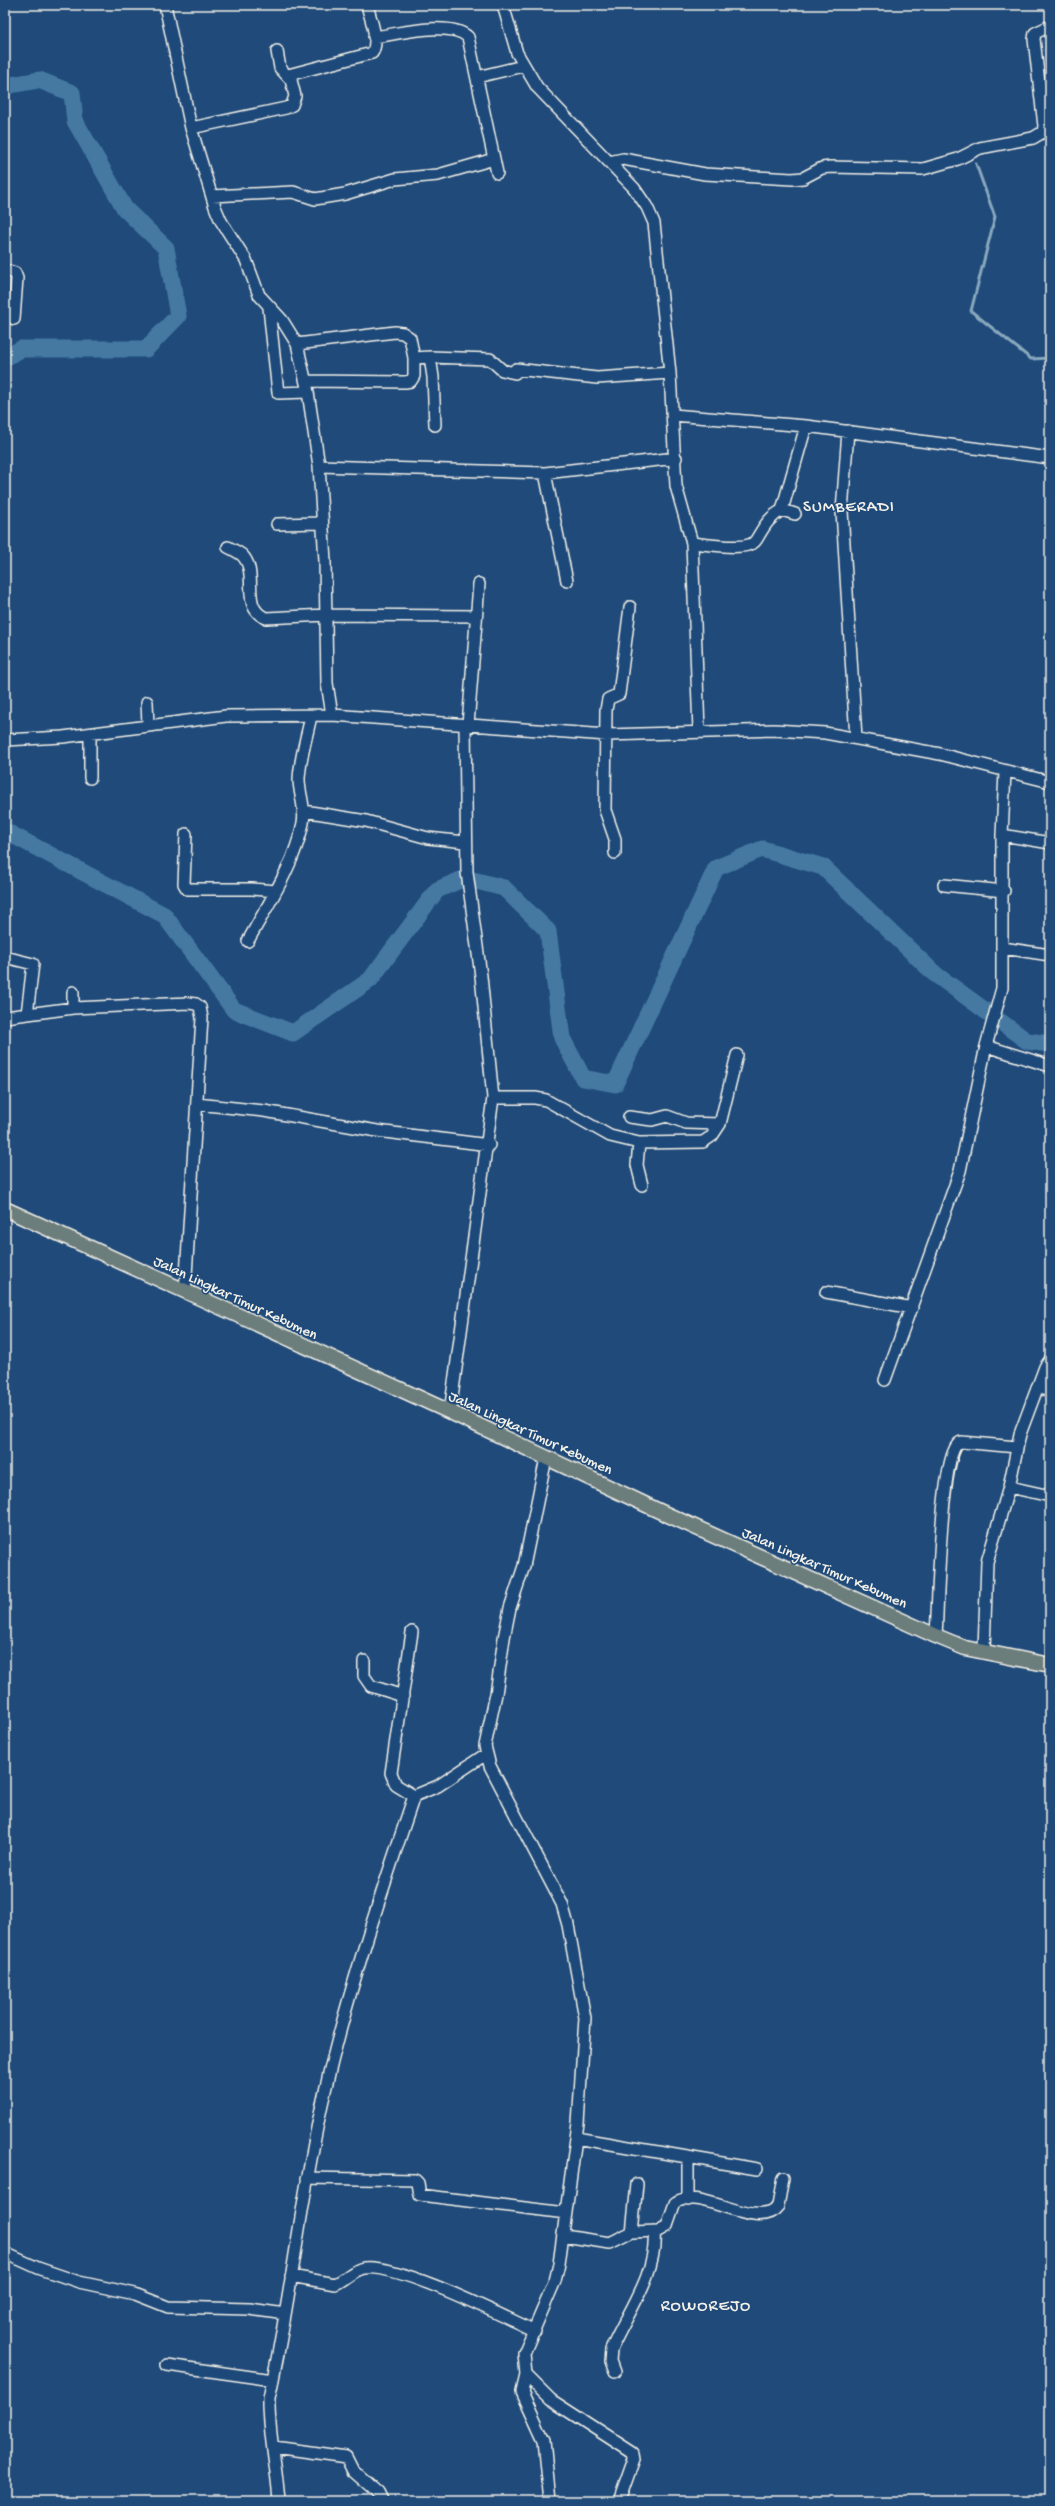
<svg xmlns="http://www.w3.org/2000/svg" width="1055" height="2506" font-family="'Gochi Hand',sans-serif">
  <rect width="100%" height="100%" fill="#1f4a7a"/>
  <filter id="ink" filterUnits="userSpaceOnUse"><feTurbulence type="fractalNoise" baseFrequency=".025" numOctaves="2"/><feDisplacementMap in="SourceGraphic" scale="8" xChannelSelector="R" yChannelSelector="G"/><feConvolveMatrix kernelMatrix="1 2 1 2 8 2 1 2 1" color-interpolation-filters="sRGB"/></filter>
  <g filter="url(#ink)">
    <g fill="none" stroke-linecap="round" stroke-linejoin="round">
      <!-- stream -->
      <path stroke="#8aa9be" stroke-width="3" d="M976,164L995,217L971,311L1031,359L1050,358"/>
      <!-- river -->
      <path stroke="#4479a2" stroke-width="17" d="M5,86L39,80L72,93L75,121L125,209L166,248L178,316L146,349H21L5,358
        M5,831L164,915L234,1010L293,1033L370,980L437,890L465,878L504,888L548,931L562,1038L583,1078L615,1084L716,868L762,849L823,867L935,974L1027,1041L1050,1044"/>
      <!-- minor casing -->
      <g stroke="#f4f1e8" stroke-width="14">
        <path id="minor" d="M165,5L191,128L215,207L221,221L246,260L259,295L282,320L297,344L308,392L319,466L325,561L327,683L332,715L607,735L774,730L825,733L940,754L1050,782
          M503,5L517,53L537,87L634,188L647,207L654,223L670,373L676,486L692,543L699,731
          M374,37C398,34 450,20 468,37L497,173
          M288,75L372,53C380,41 370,18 367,5
          M477,77L523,66
          M191,128L286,108L292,105L295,96L291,80L280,68L277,51
          M609,162L623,159L705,174L792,179L803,178L822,168L830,167L923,169L958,159L980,148L1033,138L1043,132L1044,126L1034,39L1035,33L1050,26
          M212,196L293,192L315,199L345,194L395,179L438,175L494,159
          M5,270L15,273L17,278L14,319
          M269,308L278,393L308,392
          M297,344L395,332L403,333L410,338L414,358
          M306,381L405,382L411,381L414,376V358L430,357
          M673,415L806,426L1050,458
          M435,425L433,377L430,357L490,359L502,370L515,373L516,369L597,378L670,373
          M848,431L842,511L856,738
          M319,466L545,473L676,458
          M545,473L567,581
          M782,510L806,426
          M277,524L322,523
          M692,543C706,544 749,552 756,540C764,527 768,518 782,510L795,514
          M228,547C232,549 238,552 242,555C260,573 239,607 266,618L326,615L476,616
          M147,702L148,725
          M468,725L479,584
          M5,740L63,737L226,716L332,715
          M90,778V734
          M304,811L366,821L428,838L465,842
          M186,834L184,884L187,889H252L276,891
          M1002,835L1050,843
          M615,853V839L605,810L606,710L608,699L619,694L630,607
          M944,885L1004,891
          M248,941C268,904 294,866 303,823C306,808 299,794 299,779C300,758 307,736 311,716
          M1003,948L1050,955
          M5,957L33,964L27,1014
          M73,1008V992
          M5,1017L73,1008L189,1003L196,1004L200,1007L202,1018L185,1292
          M986,1046L1050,1066
          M493,1098H535L546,1100L610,1136L639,1143L703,1142L712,1136L720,1124L737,1055
          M197,1104L264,1111L377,1131L489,1145
          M629,1117L652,1120L667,1116L686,1123L720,1124
          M639,1143L637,1165L642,1185
          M826,1292L912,1308
          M885,1380L960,1171L986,1046L1002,988V835L1005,772
          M1037,1387L1050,1391
          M450,1412L493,1098L481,976L467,872L465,725
          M546,1458L524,1566L510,1608L504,1638L496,1694L485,1746L490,1766L562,1904L568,1925L585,2018L578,2123L559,2264L555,2281L524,2353L526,2375L522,2392L544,2440L550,2501
          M1009,1487L1050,1496
          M412,1632L391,1773L396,1785L414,1796
          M936,1636C938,1610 940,1447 961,1442L1017,1447
          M984,1651L987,1562L1009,1487L1020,1434L1045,1367L1050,1360
          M364,1661V1676L371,1686L403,1696
          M576,2138L757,2169
          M688,2158V2200
          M307,2178L415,2180L418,2183L420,2195L566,2213
          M632,2232L637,2184
          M564,2236L610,2243L632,2232L658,2231L667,2226L675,2203C699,2185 758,2233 778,2206L783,2178
          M5,2253L38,2268L79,2282L135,2294L168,2307L250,2309L285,2314
          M291,2276L335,2284C346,2280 352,2270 364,2268C398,2263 500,2315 535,2331
          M167,2365L273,2380
          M614,2372L610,2361L611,2350C627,2313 658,2273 654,2231
          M526,2375L551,2400L633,2453L634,2459L619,2501
          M274,2447L346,2457L353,2471L378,2493L382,2501
          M279,2501C277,2467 268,2432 269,2398C292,2296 301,2192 325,2091C348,1991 381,1894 414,1796L438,1786L486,1754"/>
      </g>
      <!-- major casing -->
      <g stroke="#f4f1e8" stroke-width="17">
        <path id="major" d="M5,1209L450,1412L657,1510L936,1636L965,1648L1050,1665"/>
      </g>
      <!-- minor -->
      <use href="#minor" stroke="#1f4a7a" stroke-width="11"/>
      <!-- major -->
      <use href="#major" stroke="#6c7e7c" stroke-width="14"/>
    </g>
  </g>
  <g text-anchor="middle" stroke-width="3" stroke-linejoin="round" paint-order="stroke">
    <!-- street labels -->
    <g font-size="15" fill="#f4f1e8" stroke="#1f4a7a">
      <text transform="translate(236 1297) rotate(25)" y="5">Jalan Lingkar Timur Kebumen</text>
      <text transform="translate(531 1432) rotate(25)" y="5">Jalan Lingkar Timur Kebumen</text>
      <text transform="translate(825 1567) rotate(24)" y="5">Jalan Lingkar Timur Kebumen</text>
    </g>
    <!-- quarter labels -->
    <g font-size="17" letter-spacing="1" fill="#f4f1e8" stroke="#1f4a7a">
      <text x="849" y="511">SUMBERADI</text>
      <text x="706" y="2310">ROWOREJO</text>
    </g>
  </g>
  <!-- margin -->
  <rect width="1055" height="2506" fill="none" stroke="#1f4a7a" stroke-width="20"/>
  <rect x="10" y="10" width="1035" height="2486" fill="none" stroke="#f4f1e8" stroke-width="1.5" filter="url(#ink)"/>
</svg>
